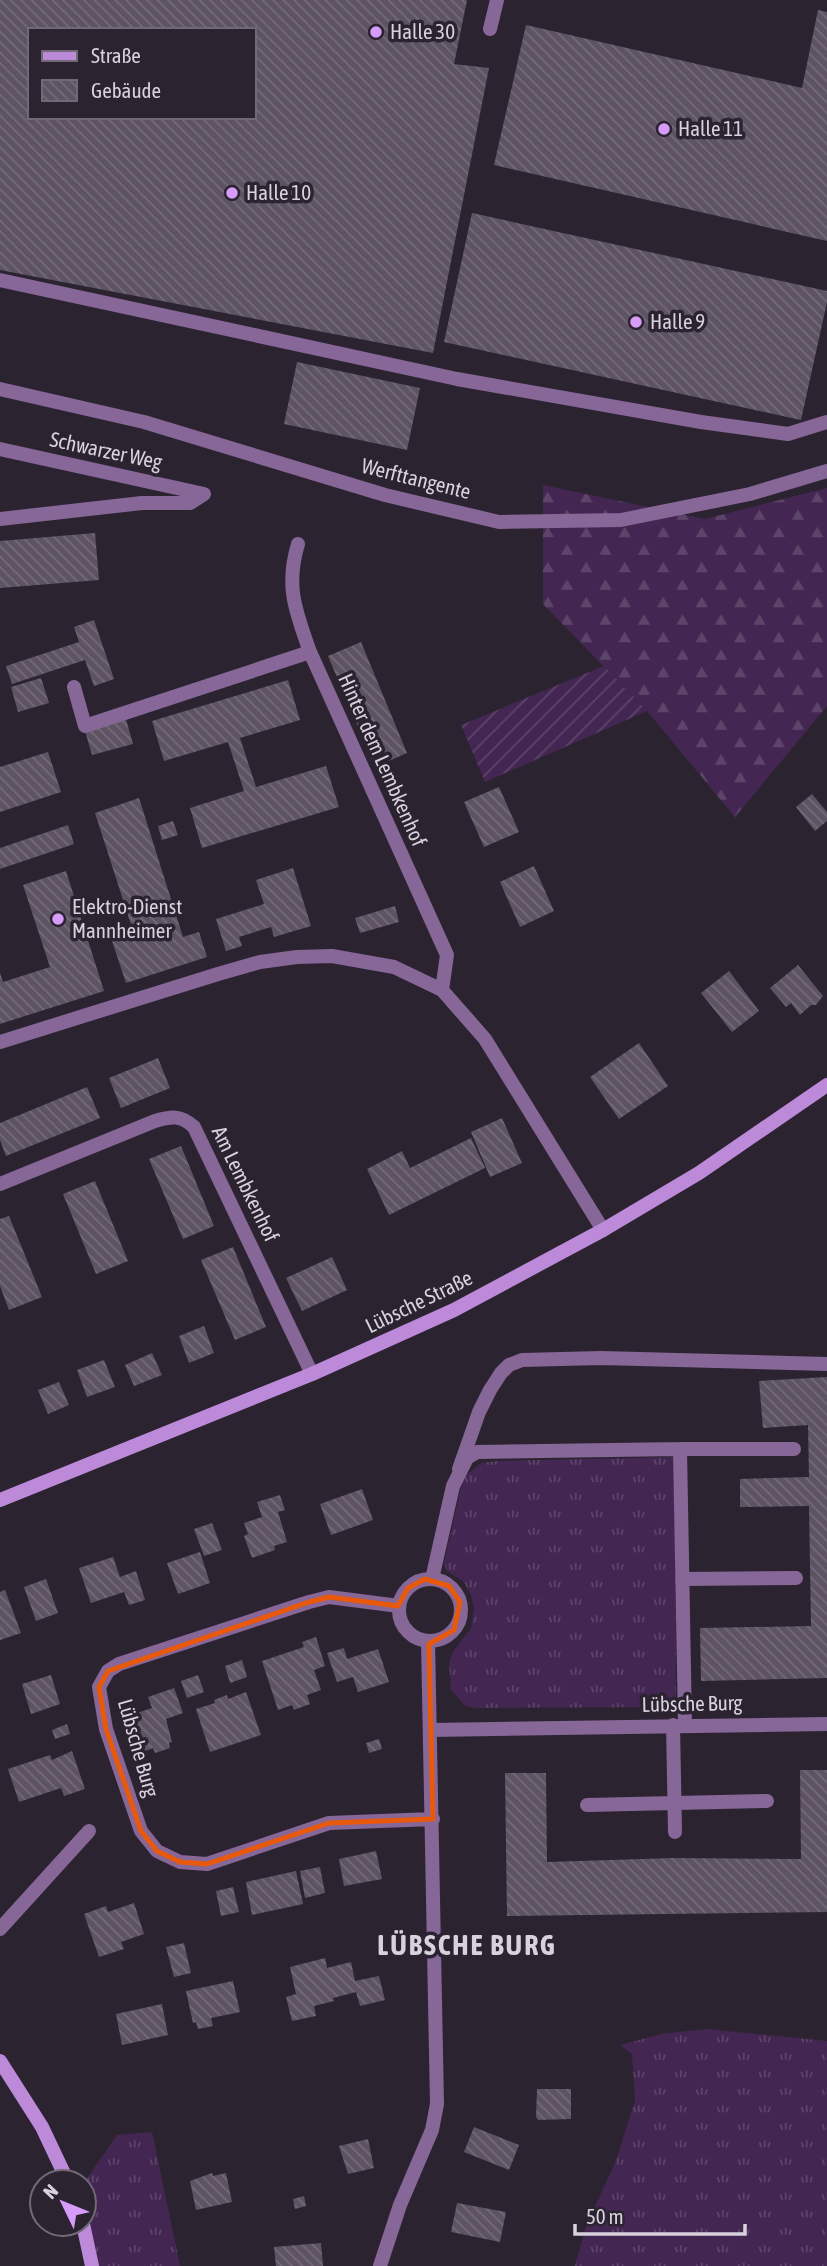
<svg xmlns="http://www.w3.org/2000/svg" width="827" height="2266" font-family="'Asap Condensed',sans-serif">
  <defs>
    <pattern id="grass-tufts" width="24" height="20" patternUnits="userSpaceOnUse" patternTransform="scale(1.75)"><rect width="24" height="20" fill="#432752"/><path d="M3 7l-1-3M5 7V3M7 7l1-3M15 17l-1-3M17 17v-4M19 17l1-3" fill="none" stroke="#5d456a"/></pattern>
    <pattern id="forest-firs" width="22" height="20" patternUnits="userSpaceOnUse" patternTransform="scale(1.75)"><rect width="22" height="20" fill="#432752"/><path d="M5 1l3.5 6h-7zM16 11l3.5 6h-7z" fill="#5d456a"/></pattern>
    <pattern id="garden-furrows" width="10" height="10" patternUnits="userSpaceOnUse" patternTransform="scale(1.75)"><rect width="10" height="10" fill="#432752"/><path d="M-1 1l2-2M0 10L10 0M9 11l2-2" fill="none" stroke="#5d456a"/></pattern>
    <pattern id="building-back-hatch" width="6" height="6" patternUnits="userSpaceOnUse" patternTransform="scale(1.75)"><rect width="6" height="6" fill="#5d5363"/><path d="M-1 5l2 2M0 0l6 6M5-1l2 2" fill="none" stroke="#746b79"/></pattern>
  </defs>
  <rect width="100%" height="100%" fill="#2c2331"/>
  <!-- grass -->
  <path fill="url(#grass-tufts)" d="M675,1457L676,1707L477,1708L465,1706L451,1690L449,1663L453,1652L471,1628L474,1608L471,1595L464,1582L447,1571L444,1563L463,1478L481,1463L496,1461Z
    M706,2029L827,2041V2266H575L586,2226L615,2163L635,2101L632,2054L620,2045L662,2034Z
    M152,2132L180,2266H92L84,2224V2183L117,2135Z"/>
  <!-- forest -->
  <path fill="url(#forest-firs)" d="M543,485L705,519L827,488V706L735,817L647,711L543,604Z"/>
  <!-- garden -->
  <path fill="url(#garden-furrows)" d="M604,666L647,711L485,782L461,725Z"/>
  <!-- building -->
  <path fill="url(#building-back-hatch)" fill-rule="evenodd" d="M0,0H467L454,64L489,68L433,353L0,270ZM30,30H254V117H30Z
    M818,10L827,12V241L494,165L526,25L802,88Z
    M472,213L827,291V302L801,420L444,342Z
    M297,362L420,388L407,450L284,424Z
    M95,533L99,580L0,588V541Z
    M94,620L114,679L94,686L85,660L12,684L6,666L79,642L74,627Z
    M361,642L407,753L375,767L328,656Z
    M41,678L49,703L18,712L11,687Z
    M288,680L300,720L240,738L256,787L326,766L339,807L202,848L190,808L244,791L228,742L164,761L152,721Z
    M126,719L133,744L92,755L85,731Z
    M48,752L61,792L0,812V767Z
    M499,787L519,832L484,847L464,802Z
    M812,794L827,812V821L815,831L796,807Z
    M139,798L183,937L199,932L207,957L126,983L112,941L134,934L95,813Z
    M173,821L178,835L162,840L158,826Z
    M68,825L74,844L0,869V848Z
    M534,866L554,911L520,927L500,882Z
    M293,868L311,926L274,937L271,927L239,937L242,946L226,951L216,919L264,904L256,880Z
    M66,871L104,991L0,1024V973L3,982L50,967L23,885Z
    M395,906L399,922L360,933L355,918Z
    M798,965L823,996L816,1005H811L800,1015L791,1003L786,1007L770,988Z
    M729,971L759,1011L732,1032L701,993Z
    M639,1043L668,1086L619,1119L590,1077Z
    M158,1058L170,1088L121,1108L109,1078Z
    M87,1087L100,1118L6,1156L0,1140V1123Z
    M502,1118L522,1163L490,1177L471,1132Z
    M471,1138L485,1168L389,1215L367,1169L402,1151L410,1168Z
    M181,1146L214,1226L183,1239L149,1159Z
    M95,1181L128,1261L96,1274L63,1194Z
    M9,1216L42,1297L9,1310L0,1286V1219Z
    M233,1247L266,1327L235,1340L201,1260Z
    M332,1257L347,1290L302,1311L286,1278Z
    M204,1326L214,1353L189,1363L179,1336Z
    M152,1353L162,1375L134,1386L125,1365Z
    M104,1360L115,1387L87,1397L77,1370Z
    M827,1377V1678L701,1681L700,1628L811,1626L809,1506L740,1507V1479L809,1477L808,1425L763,1428L759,1381Z
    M59,1382L69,1405L48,1414L38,1390Z
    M362,1489L373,1520L331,1535L320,1504Z
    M280,1495L285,1510L278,1512L287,1542L274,1546L275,1550L252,1558L244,1536L248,1534L244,1523L262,1517L257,1502Z
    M212,1523L222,1550L204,1556L194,1529Z
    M200,1552L210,1583L178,1594L167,1563Z
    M113,1557L120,1577L136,1571L145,1600L129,1605L124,1592L91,1603L79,1568Z
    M46,1579L58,1613L36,1621L24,1587Z
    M5,1590L21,1633L0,1640V1592Z
    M316,1637L325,1666L314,1670L321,1690L307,1695L310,1704L294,1710L292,1705L278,1710L262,1661L304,1647L302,1642Z
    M344,1648L347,1659L378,1649L389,1682L358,1692L353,1677L337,1682L327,1653Z
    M242,1660L247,1677L230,1683L225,1666Z
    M51,1675L60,1704L31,1714L22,1684Z
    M198,1675L204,1692L187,1698L181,1681Z
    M174,1688L183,1713L166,1719L172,1742L169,1743L170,1748L155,1753L153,1748L143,1752L131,1715L152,1708L148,1697Z
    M246,1692L261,1735L210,1752L196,1709L215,1703L214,1700L227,1695L228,1699Z
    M67,1724L70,1734L55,1739L52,1730Z
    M379,1739L382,1749L369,1753L366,1743Z
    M72,1751L85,1789L64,1796L61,1788L19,1802L8,1769L50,1755L52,1760Z
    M800,1770H827V1912L507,1916L505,1773H546L547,1862L673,1858L801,1859Z
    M376,1851L382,1879L344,1886L339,1859Z
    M320,1867L325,1893L305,1898L300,1871Z
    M296,1871L303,1904L252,1915L246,1882Z
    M233,1887L239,1912L221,1916L216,1891Z
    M134,1903L144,1934L121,1942L124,1949L99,1957L84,1914L106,1906L108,1912Z
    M184,1943L191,1973L174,1977L166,1947Z
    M325,1958L327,1968L351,1962L355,1981L379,1976L385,2000L360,2006L356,1992L333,1998L334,2001L314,2006L316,2016L292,2021L286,1997L296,1994L290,1967Z
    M233,1981L240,2012L211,2018L213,2026L198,2029L196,2022L193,2023L186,1991Z
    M162,2004L168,2035L122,2045L116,2014Z
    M537,2089H571V2119L538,2120L536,2117Z
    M474,2127L519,2145L509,2170L464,2152Z
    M368,2139L374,2168L348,2174L339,2146Z
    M212,2173L213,2176L226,2173L232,2202L196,2210L190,2181Z
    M304,2196L306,2206L295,2209L293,2199Z
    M457,2203L506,2212L500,2242L451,2232Z
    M321,2243L323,2266H276L274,2247Z"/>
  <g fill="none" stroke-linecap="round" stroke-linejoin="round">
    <!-- lane -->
    <path stroke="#866798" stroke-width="14" d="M490,29L497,0
      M0,280L457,379L701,422L788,434L827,422
      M0,449L204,494
      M0,519L142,503H190L204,494
      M74,687L85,726L310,652
      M459,1469L479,1412L490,1390L501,1373L509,1365L522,1360L601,1358L827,1364
      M432,1579L453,1486L467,1458L477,1452L680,1449
      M682,1579L796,1578
      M673,1725L675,1832
      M685,1725L680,1449H794
      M587,1805L767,1801
      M0,1929L89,1831"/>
    <!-- street -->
    <path stroke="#866798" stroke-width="14" d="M0,389L144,422L385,495L499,522L621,520L750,494L827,471
      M298,544C285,587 296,612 310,652L447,955L442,990L485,1039L603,1230
      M0,1042L218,974L260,962L297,957L332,956L394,967L442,990
      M0,1184L155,1121C172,1116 181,1115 194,1127L312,1374
      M399 1610a31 31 0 1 1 62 0a31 31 0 1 1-62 0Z
      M399,1606L329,1597L309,1602L119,1664L108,1671L99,1687L106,1729L141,1831L157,1851L180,1862L207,1864L329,1823L433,1819
      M431,1730L827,1724
      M380,2266L400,2205L432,2130L437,2104L428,1641"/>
    <!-- secondary -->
    <path stroke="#bd8ad9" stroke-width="14" d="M0,1500L312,1374L454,1310L603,1230L699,1173L827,1085
      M0,2061L42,2127L68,2182
      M83,2224L92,2266"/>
  </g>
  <!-- marked area -->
  <path fill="none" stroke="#e8590c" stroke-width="5" stroke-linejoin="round" d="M425,1579L449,1586L460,1602L454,1630L429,1644L433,1819L329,1823L207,1864L180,1862L157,1851L141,1831L106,1729L99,1687L108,1671L309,1602L329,1597L398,1606L408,1588Z"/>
  <!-- markers -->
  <g fill="#d79bf9" stroke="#2c2331" stroke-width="2.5">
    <circle cx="376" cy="32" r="7"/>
    <circle cx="664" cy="129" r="7"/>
    <circle cx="232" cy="193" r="7"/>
    <circle cx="636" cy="322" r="7"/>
    <circle cx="58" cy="919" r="7"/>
  </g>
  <g text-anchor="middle" stroke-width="7" stroke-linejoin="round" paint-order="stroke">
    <!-- poi labels -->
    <g font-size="21" fill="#d8d2dc" stroke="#2c2331" text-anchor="start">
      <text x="390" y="39">Halle 30</text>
      <text x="678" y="136">Halle 11</text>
      <text x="246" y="200">Halle 10</text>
      <text x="650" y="329">Halle 9</text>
      <text x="72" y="914">Elektro-Dienst<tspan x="72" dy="24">Mannheimer</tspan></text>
    </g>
    <!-- street labels -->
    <g font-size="21" fill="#d8d2dc" stroke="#2c2331">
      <text transform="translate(106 451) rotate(12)" y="7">Schwarzer Weg</text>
      <text transform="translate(416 479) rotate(14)" y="7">Werfttangente</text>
      <text transform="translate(382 760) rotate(66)" y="7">Hinter dem Lembkenhof</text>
      <text transform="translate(245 1184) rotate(64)" y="7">Am Lembkenhof</text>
      <text transform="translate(419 1302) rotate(-26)" y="7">Lübsche Straße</text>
      <text transform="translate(692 1704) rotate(-1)" y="7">Lübsche Burg</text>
      <text transform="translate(138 1748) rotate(74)" y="7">Lübsche Burg</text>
    </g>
    <!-- district labels -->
    <g font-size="28" font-weight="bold" letter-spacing="2" fill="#d8d2dc" stroke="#2c2331">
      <text x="467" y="1955">LÜBSCHE BURG</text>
    </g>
  </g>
  <!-- legend -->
  <rect x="28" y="28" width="228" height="91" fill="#2c2331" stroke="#716975" stroke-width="2"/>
  <rect x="42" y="51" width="35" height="10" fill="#bd8ad9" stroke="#716975" stroke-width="2"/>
  <text x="91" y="63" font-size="21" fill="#d8d2dc">Straße</text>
  <rect x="42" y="80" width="35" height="21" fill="url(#building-back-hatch)" stroke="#716975" stroke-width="2"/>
  <text x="91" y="98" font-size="21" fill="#d8d2dc">Gebäude</text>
  <!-- north arrow -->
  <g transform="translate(63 2203) rotate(313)"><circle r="33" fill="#2c2331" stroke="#716975" stroke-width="2"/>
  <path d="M0-5L12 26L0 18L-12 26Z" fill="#d79bf9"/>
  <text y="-10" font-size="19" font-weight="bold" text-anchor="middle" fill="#d8d2dc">N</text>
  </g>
  <!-- scale -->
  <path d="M575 2224v10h170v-10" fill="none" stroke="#d8d2dc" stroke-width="3.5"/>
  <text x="586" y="2224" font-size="21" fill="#d8d2dc" stroke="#2c2331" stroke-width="5" paint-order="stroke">50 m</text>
</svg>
